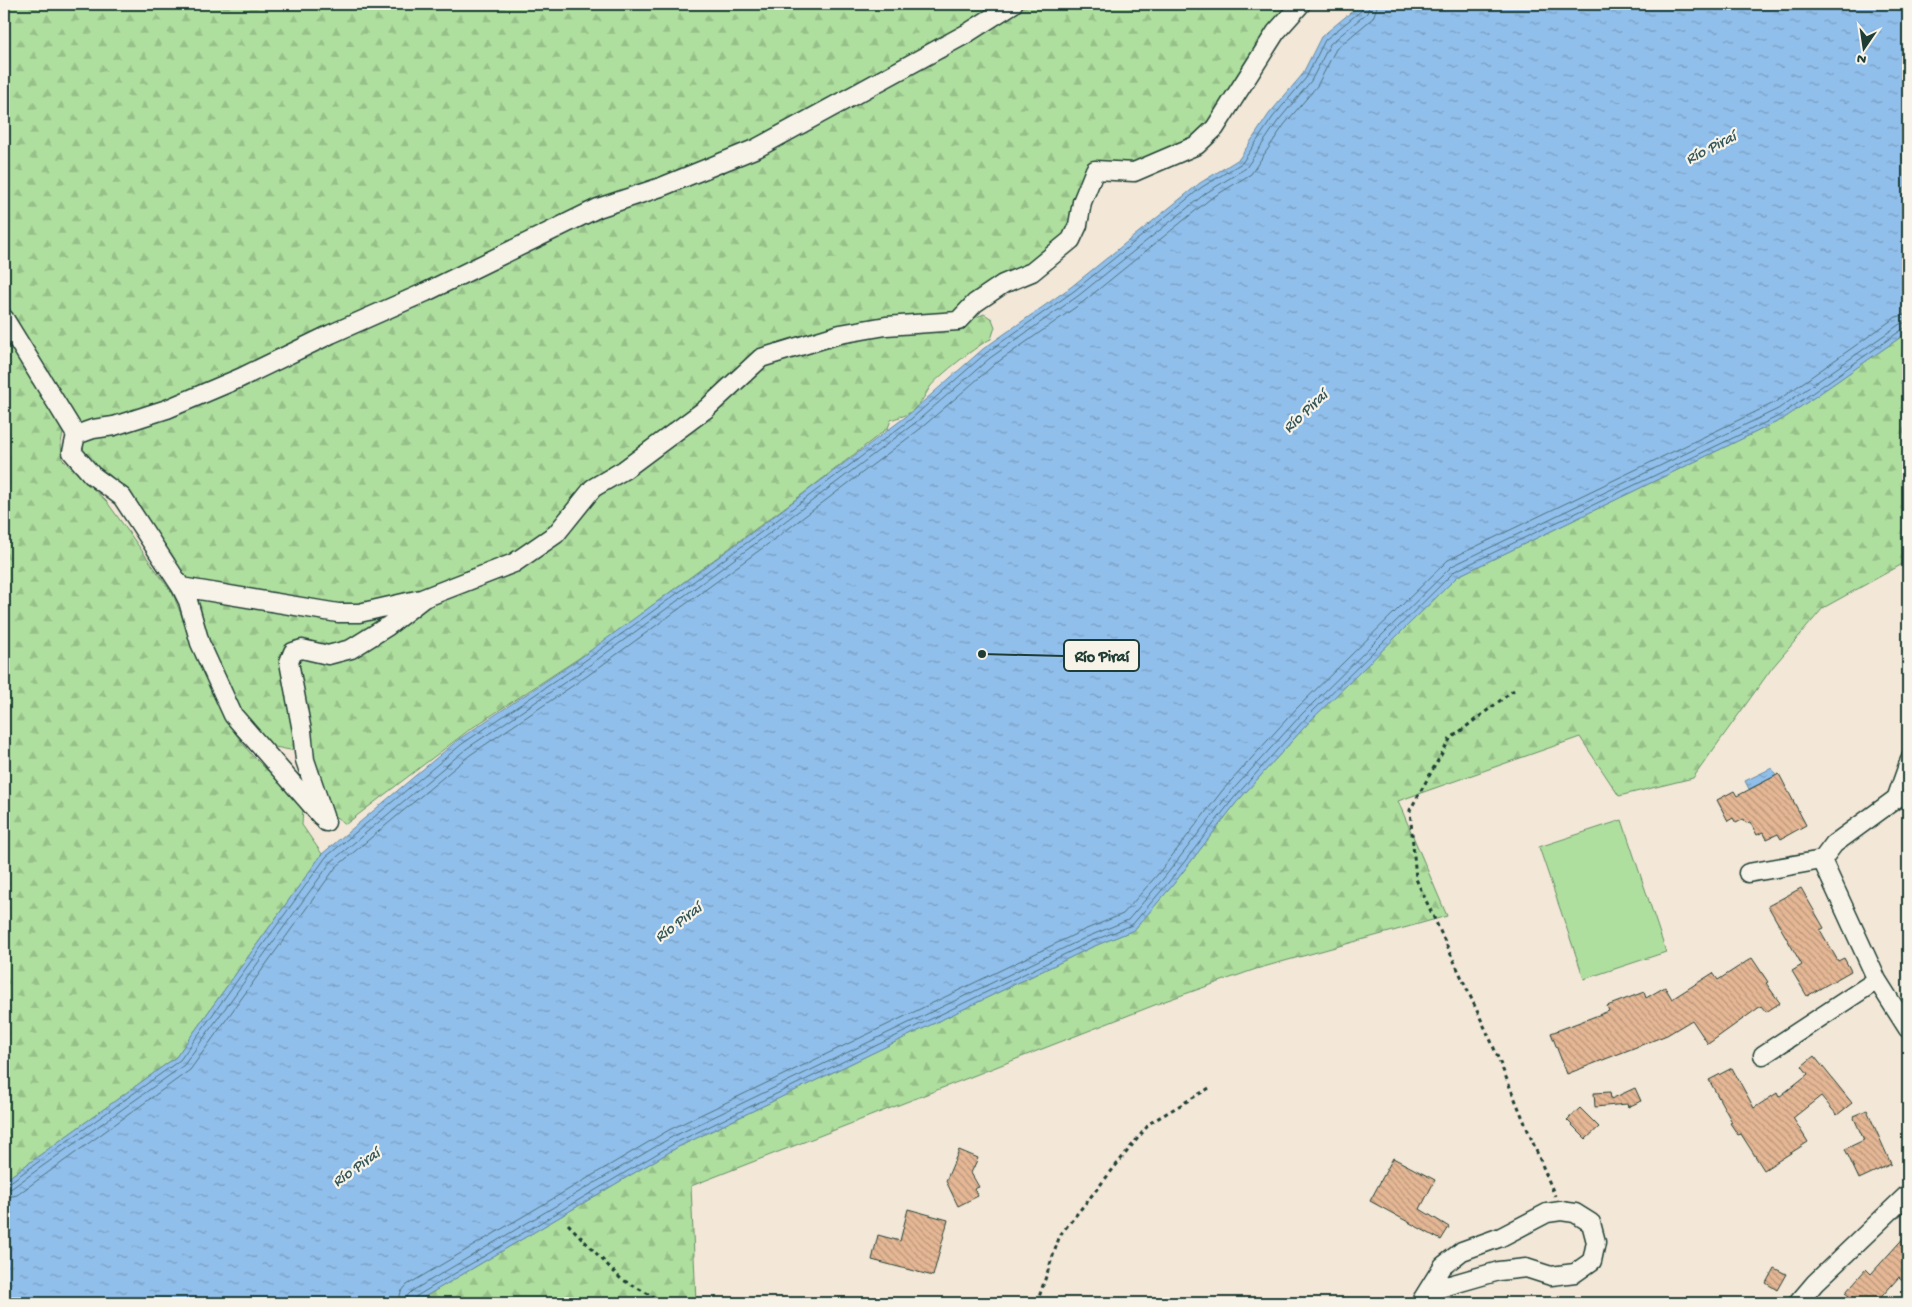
<svg xmlns="http://www.w3.org/2000/svg" width="1912" height="1307" font-family="'Gochi Hand',sans-serif">
  <defs>
    <pattern id="forest-firs" width="22" height="20" patternUnits="userSpaceOnUse" patternTransform="scale(1.25)"><rect width="22" height="20" fill="#afdf9e"/><path d="M5 1l3.5 6h-7zM16 11l3.5 6h-7z" fill="#96c089"/></pattern>
    <pattern id="water-ripples" width="26" height="14" patternUnits="userSpaceOnUse" patternTransform="scale(1.25)"><rect width="26" height="14" fill="#91bfeb"/><path d="M2 4q2-2 4 0t4 0M15 11q2-2 4 0t4 0" fill="none" stroke="#769cbf"/></pattern>
    <pattern id="building-back-hatch" width="6" height="6" patternUnits="userSpaceOnUse" patternTransform="scale(1.25)"><rect width="6" height="6" fill="#e5b795"/><path d="M-1 5l2 2M0 0l6 6M5-1l2 2" fill="none" stroke="#b9967a"/></pattern>
  </defs>
  <rect width="100%" height="100%" fill="#f3e7d7"/>
  <filter id="ink" filterUnits="userSpaceOnUse"><feTurbulence type="fractalNoise" baseFrequency=".02" numOctaves="2"/><feDisplacementMap in="SourceGraphic" scale="10" xChannelSelector="R" yChannelSelector="G"/><feConvolveMatrix kernelMatrix="1 2 1 2 8 2 1 2 1" color-interpolation-filters="sRGB"/></filter>
  <g filter="url(#ink)">
    <!-- forest -->
    <path fill="url(#forest-firs)" stroke="#678e69" d="M4,4H1004L775,132L545,229L158,408L102,418L79,427L4,311Z
      M1023,4H1294L1195,142L1134,167L1097,163L1060,243L958,315L782,346L564,516L511,560L366,609L189,587C164,551 142,511 114,479C104,468 89,466 79,455L81,442L643,197Z
      M984,314L992,319L995,327L991,339C980,343 937,377 930,387C924,397 920,406 909,413C904,417 897,417 891,420L888,428L808,490L596,647L469,730L346,824L324,809L292,657H327L391,626L575,526L595,493L763,362L844,339L964,322Z
      M4,329L64,428L61,443L62,459L107,502L173,594L212,693L235,733L251,754L303,806L302,825L322,854L176,1057L4,1181Z
      M1908,332V561L1823,608L1772,668L1693,778L1619,796L1580,737L1398,801L1447,916L1256,969L1165,1001L691,1186L696,1303H414L678,1147L1092,947L1134,930L1172,886L1236,803L1310,721L1458,576L1783,419Z
      M190,594L298,610L402,605L348,648L298,647L296,748L290,750L270,746L228,700Z"/>
    <!-- pitch -->
    <path fill="#afdf9e" stroke="#678e69" d="M1622,820L1666,952L1584,979L1539,847Z"/>
    <!-- water -->
    <path fill="url(#water-ripples)" stroke="#638ba2" d="M1361,4H1908V332L1783,419L1458,576L1310,721L1236,803L1172,886L1134,930L1092,947L678,1147L414,1303H4V1181L176,1057L322,854L459,739L576,661L757,529L908,415L983,349L1071,287L1200,183L1239,159L1269,114L1302,75L1321,37Z
      M1772,768L1776,776L1749,789L1745,781Z"/>
    <g fill="none" stroke-linecap="round" stroke-linejoin="round">
      <!-- shore -->
      <path stroke="#4d717d" stroke-width="1" d="M4,1184L9,1183L180,1060L326,857L462,744L579,665L760,533L911,419L986,353L1074,291L1202,187L1242,163L1273,117L1306,78L1325,40L1362,10L1364,4
        M4,1191L12,1188L184,1065L331,862L466,749L583,670L763,538L915,423L990,358L1078,296L1206,193L1246,168L1278,121L1311,81L1330,44L1367,13L1370,4
        M4,1198L17,1195L190,1070L336,867L470,755L587,676L768,544L920,429L995,364L1083,302L1210,199L1251,174L1284,125L1317,86L1336,49L1373,18L1378,4
        M398,1303L401,1292L407,1285L669,1130L1084,930L1123,914L1158,874L1222,791L1296,709L1448,560L1774,403L1896,317L1908,314
        M406,1303L407,1296L412,1291L672,1137L1087,937L1128,920L1163,879L1228,795L1302,714L1452,566L1778,409L1900,324L1908,322
        M412,1303L415,1297L675,1143L1090,942L1132,925L1168,883L1233,799L1306,718L1455,571L1781,415L1903,329L1908,328"/>
    </g>
    <!-- building -->
    <path fill="url(#building-back-hatch)" stroke="#1f3d34" d="M1779,774L1806,825L1781,839L1778,834L1767,839L1763,832L1757,835L1750,822L1746,823L1744,819L1736,823L1733,818L1728,821L1717,800L1734,791L1737,796Z
      M1801,888L1824,928L1820,930L1838,961L1844,958L1851,971L1807,996L1792,971L1802,965L1768,906Z
      M1752,958L1768,982L1766,983L1780,1003L1766,1012L1761,1006L1708,1044L1692,1020L1667,1035L1567,1074L1551,1033L1609,1011L1607,1006L1644,992L1646,998L1665,987L1672,999L1713,973L1718,980Z
      M1814,1056L1852,1103L1837,1115L1821,1096L1793,1118L1808,1142L1764,1170L1741,1134L1738,1135L1730,1123L1732,1122L1709,1080L1732,1068L1754,1108L1777,1093L1779,1097L1808,1074L1802,1066Z
      M1635,1088L1641,1101L1628,1107L1627,1104L1595,1107L1594,1093L1610,1092L1611,1099Z
      M1580,1108L1599,1127L1586,1139L1567,1120Z
      M1867,1110L1891,1164L1859,1179L1845,1149L1864,1140L1853,1116Z
      M959,1150L978,1158L971,1173L979,1187L974,1189L978,1196L958,1206L946,1181Z
      M1393,1158L1435,1180L1420,1209L1449,1227L1441,1240L1370,1201Z
      M908,1209L948,1220L933,1276L872,1260L878,1235L900,1241Z
      M1908,1233V1285L1899,1277L1876,1303H1843L1849,1296L1845,1293L1866,1269L1871,1274Z
      M1774,1268L1786,1274L1777,1290L1766,1283Z"/>
    <g fill="none" stroke-linecap="round" stroke-linejoin="round">
      <!-- service casing -->
      <g stroke="#1f3d34" stroke-width="12">
        <path id="service" d="M1891,800L1908,752"/>
      </g>
      <!-- minor casing -->
      <g stroke="#1f3d34" stroke-width="21">
        <path id="minor" d="M4,318L76,435L72,452L92,475L122,497L181,587L188,601L200,643L233,715L321,816
          M76,435L93,429L114,426L167,409L240,378L331,334L426,292L598,208L661,187L757,148L966,34L1013,4
          M181,587L338,613H359L421,599
          M326,822L305,760L302,731L289,662L293,652L302,649L328,655L351,649L388,626L424,598L514,563L556,534L593,488L624,470L706,409L761,358L840,334L886,326L958,321L975,303L1003,284L1032,272L1071,240L1078,225L1082,202L1095,170L1134,172L1197,145L1215,128L1276,32L1301,4
          M1822,860L1877,980L1908,1029
          M1748,873L1822,860L1834,844L1908,790
          M1763,1055L1877,980
          M1420,1303L1443,1266L1462,1251L1501,1237L1547,1213L1561,1211L1575,1213L1591,1223L1596,1242L1592,1261L1575,1273L1551,1276L1526,1268L1499,1271L1429,1291
          M1798,1303L1815,1283L1908,1194"/>
      </g>
      <!-- path -->
      <path stroke="#1f3d34" stroke-width="3" stroke-dasharray="4 4" stroke-linecap="butt" d="M1514,690L1450,739L1410,810L1416,879L1491,1041L1555,1196
        M568,1224L621,1279L665,1303
        M1037,1303L1060,1235L1150,1123L1211,1087"/>
      <!-- service -->
      <use href="#service" stroke="#f7f3e8" stroke-width="9"/>
      <!-- minor -->
      <use href="#minor" stroke="#f7f3e8" stroke-width="18"/>
    </g>
  </g>
  <g text-anchor="middle" stroke-width="4.5" stroke-linejoin="round" paint-order="stroke">
    <!-- water labels -->
    <g font-size="16" font-style="italic" fill="#365759" stroke="#f7f3e8">
      <text transform="translate(1710 146) rotate(-27)" y="6">Río Piraí</text>
      <text transform="translate(1304 410) rotate(-43)" y="6">Río Piraí</text>
      <text transform="translate(677 921) rotate(-37)" y="6">Río Piraí</text>
      <text transform="translate(355 1166) rotate(-36)" y="6">Río Piraí</text>
    </g>
  </g>
  <!-- callouts -->
  <path fill="none" stroke="#1f3d34" stroke-width="2" d="M982 654L1064 656"/>
  <circle fill="#1f3d34" stroke="#f7f3e8" stroke-width="2" cx="982" cy="654" r="5"/>
  <rect fill="#f7f3e8" stroke="#1f3d34" stroke-width="2" x="1064" y="640" width="75" height="31" rx="5"/>
  <g font-size="16" text-anchor="middle" font-weight="bold" fill="#1f3d34">
    <text x="1102" y="661">Río Piraí</text>
  </g>
  <!-- margin -->
  <rect width="1912" height="1307" fill="none" stroke="#f7f3e8" stroke-width="20"/>
  <rect x="10" y="10" width="1892" height="1287" fill="none" stroke="#1f3d34" stroke-width="2" filter="url(#ink)"/>
  <!-- north arrow -->
  <g transform="translate(1864 48) rotate(193)" stroke="#f7f3e8" stroke-width="4" paint-order="stroke">
  <path d="M0-4L9 19L0 12L-9 19Z" fill="#1f3d34"/>
  <text y="-8" font-size="14" font-weight="bold" text-anchor="middle" fill="#1f3d34">N</text>
  </g>
</svg>
